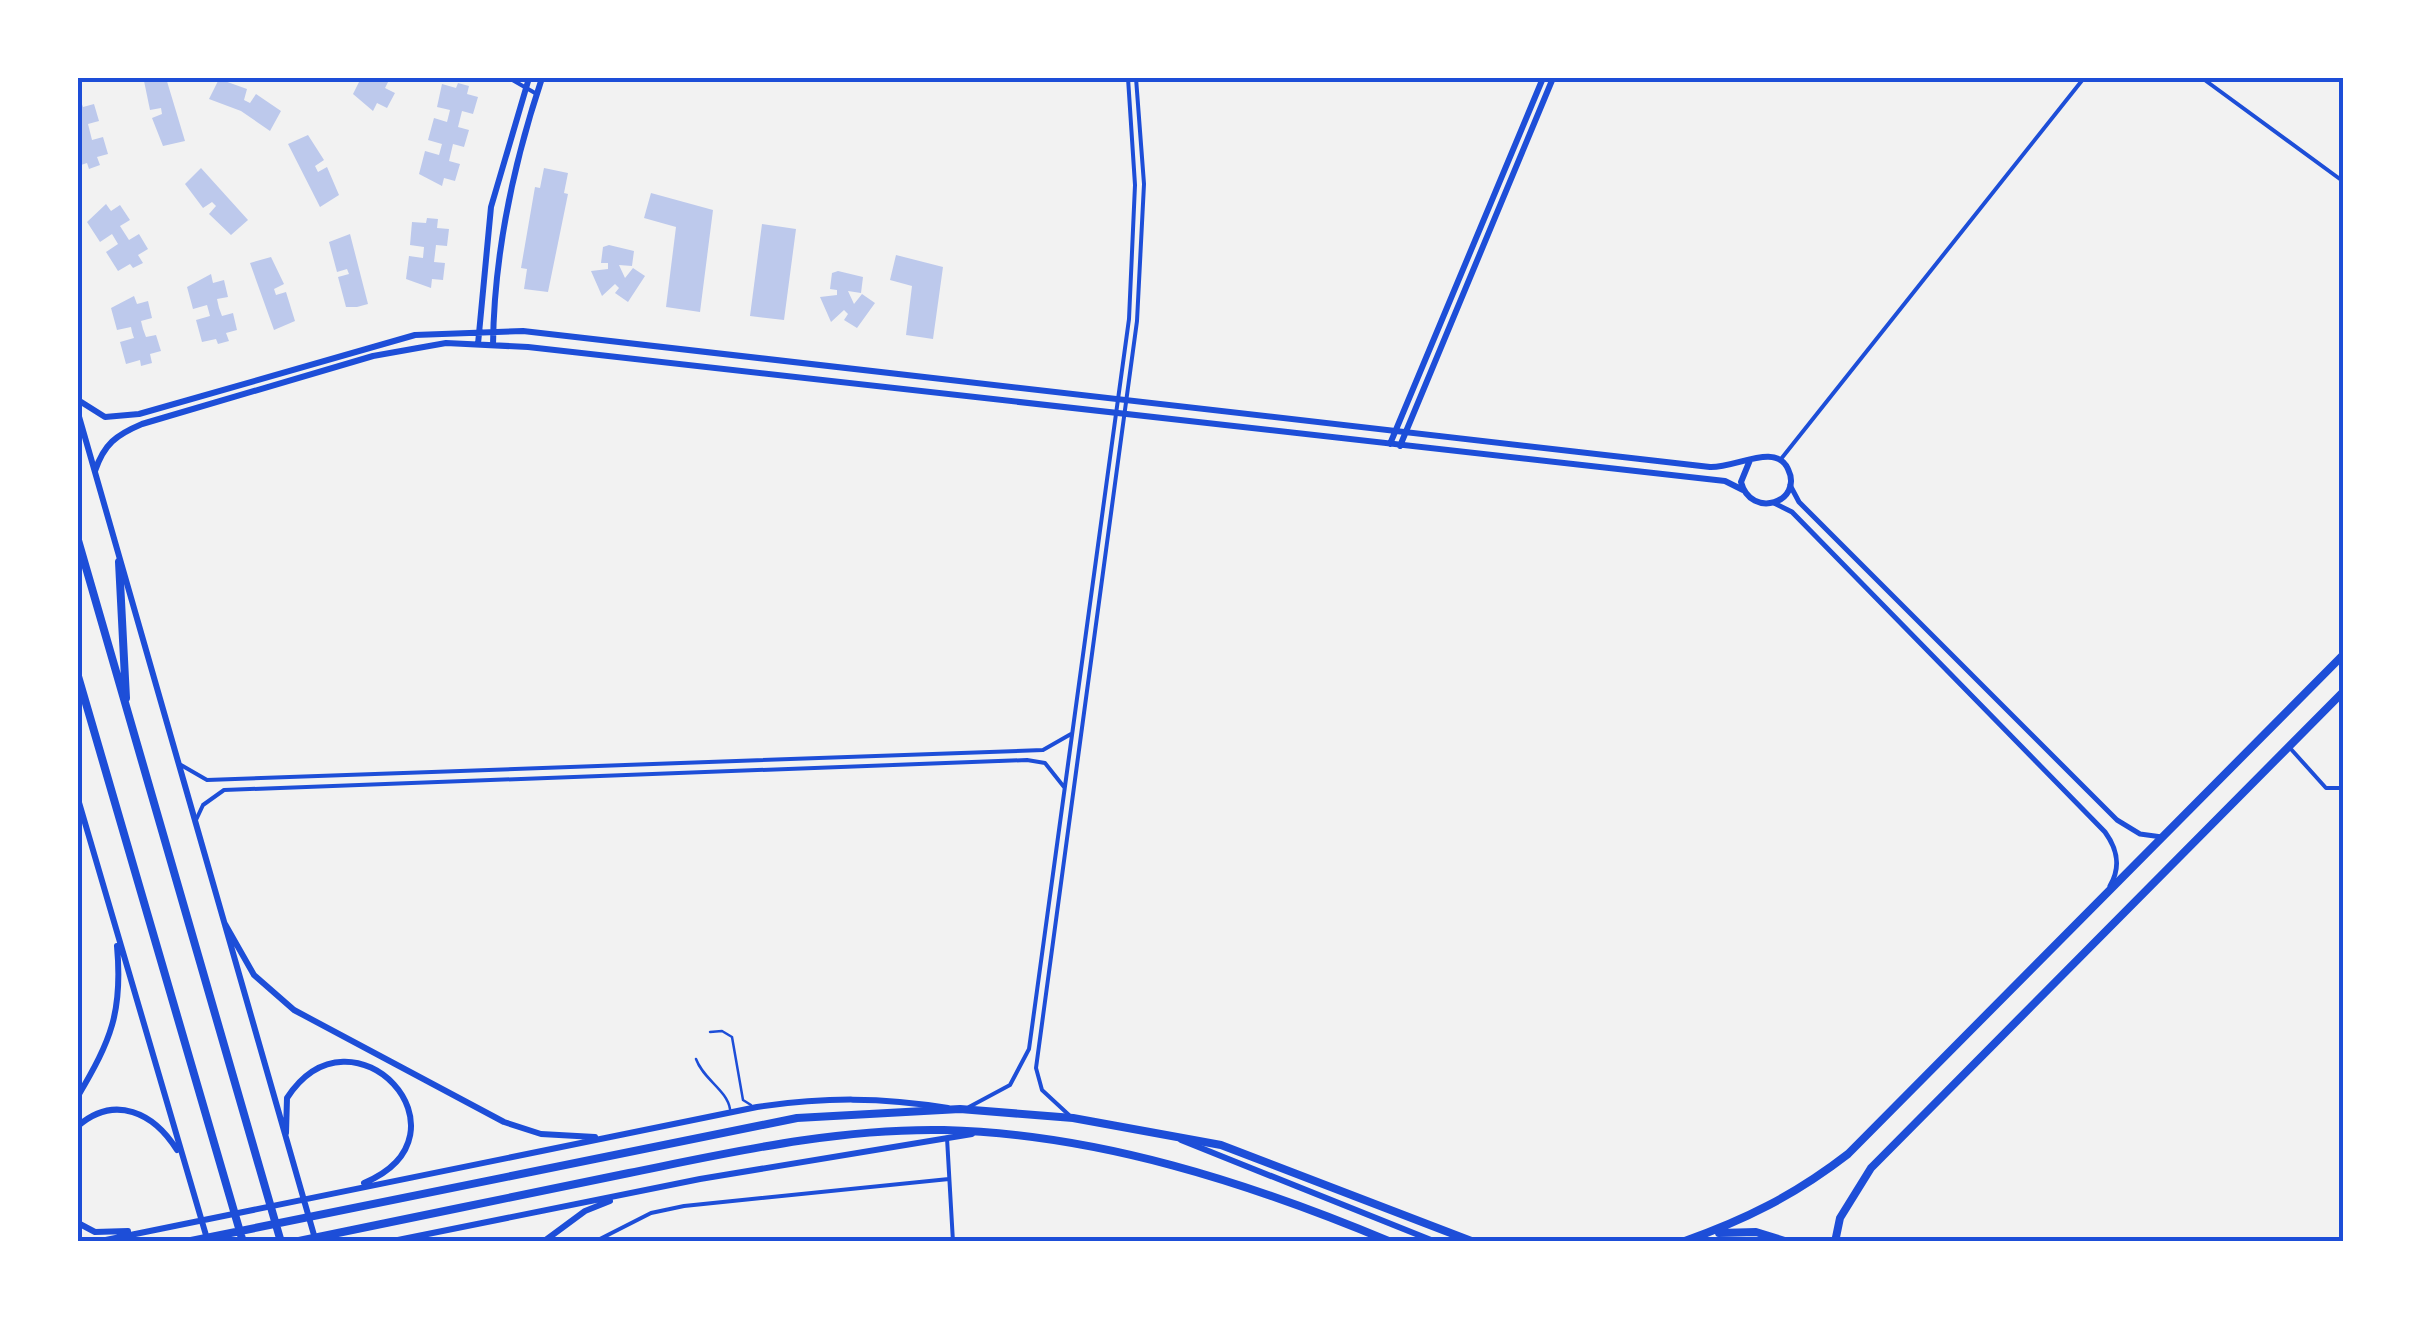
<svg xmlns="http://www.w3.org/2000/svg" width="2421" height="1319" font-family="'IBM Plex Sans',sans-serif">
  <rect width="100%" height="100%" fill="#f2f2f2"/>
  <!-- building -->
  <path fill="#bdc9ec" d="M166,78L185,141L163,146L152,118L162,114L161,108L150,110L144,81Z
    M361,78H390L385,88L395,93L387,108L377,103L373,111L353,94Z
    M219,79L247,89L244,100L250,103L256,94L281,111L270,131L241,111L209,99Z
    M458,83L469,86L467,94L478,97L473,114L462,111L458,127L469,130L464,147L453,144L449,161L460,164L455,181L444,178L442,186L419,174L425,151L439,155L442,144L428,140L434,118L447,122L450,110L437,107L442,84L456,88Z
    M80,99L83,107L94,104L99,121L88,124L92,140L103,137L108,154L97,157L100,165L89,169L87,163L78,166Z
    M308,135L324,160L315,166L318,172L327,167L339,195L320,207L288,144Z
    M201,168L248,220L231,235L209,214L216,206L212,202L203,208L185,184Z
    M544,168L568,173L564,193L568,194L548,292L524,289L527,269L521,268L535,187L540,188Z
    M651,193L713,210L700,312L666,307L676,227L644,218Z
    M106,204L111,211L120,205L130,220L120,226L129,240L139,234L148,249L138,255L143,263L133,268L130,264L118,271L106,252L118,244L112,234L100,242L87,222Z
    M427,218L438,219L437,228L449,229L447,246L436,245L434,262L445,263L443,280L432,279L431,288L406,279L409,256L423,258L424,247L410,245L412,222L426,223Z
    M762,224L796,229L784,320L750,316Z
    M350,234L368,304L357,307H346L338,277L349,274L347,269L337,272L329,242Z
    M609,245L634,251L632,266L619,265L625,278L633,268L645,276L628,302L615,293L619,288L615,284L602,296L591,271L608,269V263H601L603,247Z
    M896,255L943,267L933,339L906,335L912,286L890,280Z
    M271,257L284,284L274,289L276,295L286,292L295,321L274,330L250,263Z
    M838,271L863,277L861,293L848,291L854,304L862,294L875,303L857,328L844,320L848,314L844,310L831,322L820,297L837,295V290L830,289L832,273Z
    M211,274L213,283L224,280L228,297L217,299L219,308L222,316L233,313L237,330L226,333L229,341L218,344L216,339L202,342L196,320L210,316L207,305L193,309L187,287Z
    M134,296L137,304L148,301L152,318L141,321L143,329L146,337L156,335L161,351L150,354L152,363L141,366L140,360L126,364L120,342L134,338L132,332L131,327L117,330L111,308Z"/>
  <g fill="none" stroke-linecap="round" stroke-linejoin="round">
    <!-- service -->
    <path stroke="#1d4ed8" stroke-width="2.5" d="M710,1032L722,1031L732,1037L743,1100L751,1105
      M696,1059C703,1079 727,1090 730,1109"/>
    <!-- minor -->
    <path stroke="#1d4ed8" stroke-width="4" d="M509,78L535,93
      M2202,78L2344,182
      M1781,459L2084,78
      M2290,748L2326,788H2344
      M181,765L207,780L1043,750L1071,734
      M196,820L203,805L224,790L1027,760L1045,763L1064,787
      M969,1107L1010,1085L1029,1049L1129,319L1135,185L1128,78
      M1069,1115L1042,1090L1036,1068L1137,321L1144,184L1136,78
      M947,1138L953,1242
      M594,1242L651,1213L684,1206L949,1179"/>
    <!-- tertiary -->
    <path stroke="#1d4ed8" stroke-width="5" d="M1790,485L1799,502L2117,820L2140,834L2162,837
      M1774,503L1792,512L2105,832C2118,850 2121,867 2110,886"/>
    <!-- secondary -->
    <path stroke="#1d4ed8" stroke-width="6" d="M478,344L491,207L529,78
      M493,345C494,252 513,165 542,78
      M78,400L105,417L139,414L415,335L523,331L1710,467C1736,468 1776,442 1788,469C1804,502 1751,520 1741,482L1750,460
      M1390,444L1543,78
      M1400,446L1553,78
      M95,471C104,444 116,435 142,424L373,356L446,343L528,347L1725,481L1743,490"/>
    <!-- primary -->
    <path stroke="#1d4ed8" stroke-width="6" d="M78,413L316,1242
      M78,799L208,1242
      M225,924L254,975L294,1010L504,1122L541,1134L595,1137
      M78,1096C111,1040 123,1012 117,946
      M78,1126C115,1094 154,1113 177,1150
      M286,1133L287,1098C353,997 480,1134 364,1183
      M1181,1140L1436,1242
      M78,1223L95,1232L128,1231
      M96,1242L757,1107C824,1097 882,1097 948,1108
      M388,1242L700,1179L972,1134
      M543,1242L585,1211L610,1201"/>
    <!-- trunk -->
    <path stroke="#1d4ed8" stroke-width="8" d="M78,540L281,1242
      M119,562L126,698
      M78,676L243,1242
      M1719,1233L1756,1232L1788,1242
      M186,1242L797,1118L960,1109L1073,1118L1221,1145L1474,1242
      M294,1242C406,1219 517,1196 629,1173C733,1152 837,1128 944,1130C1098,1134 1250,1183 1391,1242
      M1682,1242C1745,1220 1795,1195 1848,1154L2344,654
      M1835,1242L1840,1218L1871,1168L2344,691"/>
  </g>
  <!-- border -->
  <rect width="2421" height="1319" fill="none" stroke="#ffffff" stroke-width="160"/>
  <rect x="80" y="80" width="2261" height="1159" fill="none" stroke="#1d4ed8" stroke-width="4"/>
</svg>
